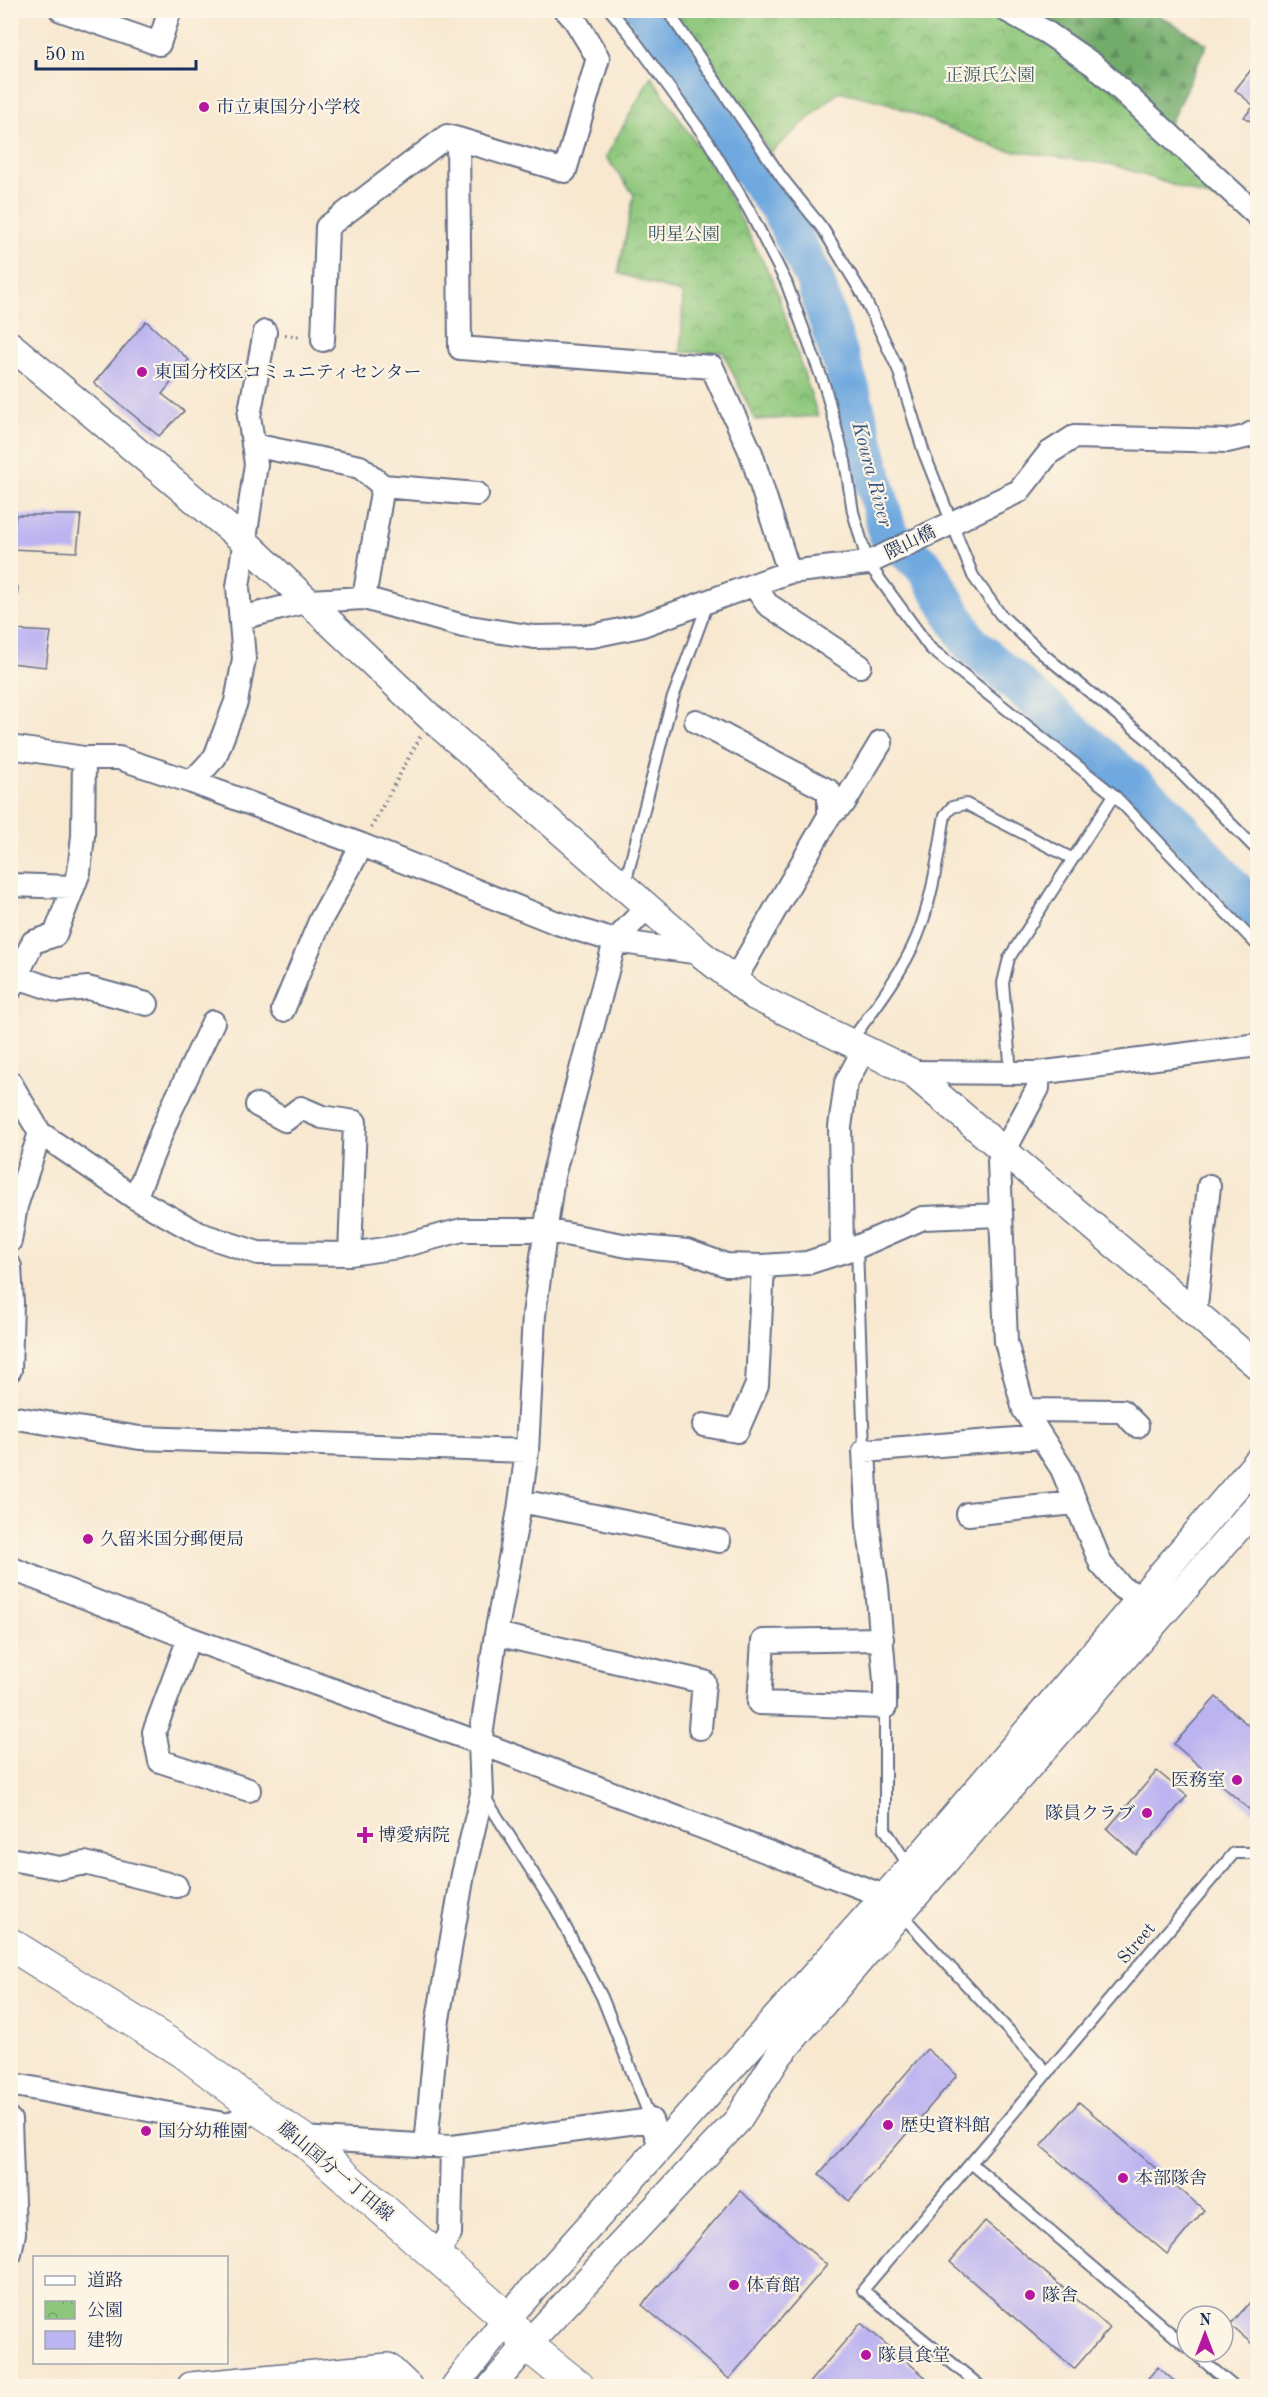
<svg xmlns="http://www.w3.org/2000/svg" width="1268" height="2397" font-family="'Old Standard TT','Noto Serif JP',serif">
  <defs>
    <pattern id="forest-firs" width="22" height="20" patternUnits="userSpaceOnUse" patternTransform="scale(1.5)"><rect width="22" height="20" fill="#72ac6b"/><path d="M5 1l3.5 6h-7zM16 11l3.5 6h-7z" fill="#5d8c5b"/></pattern>
    <pattern id="park-crowns" width="20" height="18" patternUnits="userSpaceOnUse" patternTransform="scale(1.5)"><rect width="20" height="18" fill="#8ec77b"/><path d="M2 6a3 3 0 1 1 6 0M12 15a3 3 0 1 1 6 0" fill="none" stroke="#73a268"/></pattern>
  </defs>
  <rect width="100%" height="100%" fill="#fcf5e5"/>
  <filter id="ink" filterUnits="userSpaceOnUse"><feTurbulence type="fractalNoise" baseFrequency=".0167" numOctaves="2"/><feDisplacementMap in="SourceGraphic" scale="12" xChannelSelector="R" yChannelSelector="G"/><feConvolveMatrix kernelMatrix="1 2 1 2 8 2 1 2 1" color-interpolation-filters="sRGB"/></filter>
  <filter id="wash" filterUnits="userSpaceOnUse"><feTurbulence type="fractalNoise" baseFrequency=".008" numOctaves="4" result="noise"/><feDisplacementMap in="SourceGraphic" scale="24" xChannelSelector="R" yChannelSelector="G"/><feGaussianBlur stdDeviation="1.35" result="paint"/><feColorMatrix in="noise" values="0 0 0 0 0 0 0 0 0 0 0 0 0 0 0 0 0 1.4 0 .05"/><feComposite in="paint" operator="in"/></filter>
  <g filter="url(#wash)">
    <rect width="100%" height="100%" fill="#f8e8d0"/>
    <!-- forest -->
    <path fill="url(#forest-firs)" stroke="#466e64" stroke-width="1.5" d="M944,11H1152L1207,44L1151,164Z"/>
    <!-- park -->
    <path fill="url(#park-crowns)" stroke="#547b6c" stroke-width="1.5" d="M664,11H1006L1046,32L1252,212L1114,165L1000,149L888,103L839,91L770,153L722,76Z
      M651,76L721,181L774,283L818,416L755,420L723,352H681L683,294L618,273L634,195L606,157Z"/>
    <g fill="none" stroke-linecap="round" stroke-linejoin="round">
      <!-- river -->
      <path stroke="#6fa9df" stroke-width="39" d="M645,10L731,144L780,210L814,278L850,388L888,534L926,568L969,642L1169,815L1234,889L1258,912"/>
    </g>
    <g id="blocks">
      <!-- building -->
      <path fill="#bcb3f1" d="M1258,61V126L1244,117L1254,106L1235,90Z
        M146,321L189,360L162,394L184,411L159,436L94,383Z
        M16,515H81L77,552L10,549Z
        M10,587H18L15,622L10,621Z
        M14,630L51,632L46,667L10,663Z
        M1216,1697L1258,1734V1817L1174,1744Z
        M1157,1771L1187,1796L1136,1855L1107,1829Z
        M927,2049L957,2075L849,2201L819,2174Z
        M1079,2102L1204,2210L1167,2254L1041,2146Z
        M740,2191L827,2265L729,2379L642,2305Z
        M985,2221L1110,2328L1074,2369L950,2262Z
        M1251,2301L1258,2307V2349L1230,2325Z
        M861,2323L936,2386H806Z
        M1158,2367L1180,2386H1131L1136,2382L1141,2386Z"/>
    </g>
  </g>
  <g filter="url(#ink)">
    <use href="#blocks" fill-opacity="0" stroke="#687086" stroke-width="1.5"/>
    <g fill="none" stroke-linecap="round" stroke-linejoin="round">
      <!-- service casing -->
      <g stroke="#687086" stroke-width="14">
        <path id="service" d="M610,10L630,34L708,141L749,210L786,282L825,387L845,461L853,512L868,563L930,648L1114,795L1258,946
          M667,10L782,178L823,229L863,295L898,369L924,453L973,576L1000,614L1043,654L1147,739L1258,851
          M625,884L672,700L708,603
          M850,1042C874,1009 901,975 917,937C933,898 938,855 945,815L952,807L966,804L1073,859
          M1011,1073L1003,983L1009,958L1114,795
          M857,1247L864,1451
          M885,1707V1829L905,1860L912,1866
          M484,1796L556,1909L602,1997L651,2120
          M901,1914L1048,2073
          M971,2163L1187,2347
          M1193,2352L1233,2386
          M980,2386L863,2290L1234,1853H1258"/>
      </g>
      <!-- minor casing -->
      <g stroke="#687086" stroke-width="26">
        <path id="minor" d="M61,10L159,44L170,10
          M566,10L575,20L598,58L565,171L458,139L460,348L712,367L751,453L789,572
          M1006,10L1046,32L1094,65L1258,216
          M323,340L327,227L447,136L458,139
          M253,445L360,467L383,486L477,494
          M754,585L767,604L860,666
          M364,598L383,486
          M241,618L309,601L364,598L463,626L534,637L592,636L640,626L789,572L868,563L1019,491L1049,453L1074,437L1227,441L1245,437L1258,430
          M696,721L829,791V816
          M10,747L84,758H119L192,782L362,845L557,923L615,941L700,953
          M192,782L215,757L236,702L244,659L238,587L256,464L249,416L265,332
          M10,885L73,887
          M17,977L59,991L88,988L147,1004
          M734,981L829,816L844,803L881,742
          M10,990L33,942L55,935L79,872L83,836L84,758
          M283,1010L321,919L362,845
          M911,1072L1038,1073
          M10,1082L40,1133L135,1198L200,1234L258,1253L350,1254L398,1247L462,1230H544L628,1246L687,1251L726,1265L763,1266L807,1263L857,1247L923,1218L1000,1215
          M257,1105L285,1120L301,1108L322,1117L355,1122L350,1254
          M135,1198L170,1112L213,1022
          M10,1241L16,1206L40,1133
          M842,1251L840,1127L846,1083L864,1049
          M10,1267L12,1303L10,1370
          M1195,1314L1209,1186
          M1024,1410L1122,1411L1137,1426
          M10,1417L140,1438L527,1451
          M704,1425L737,1431L757,1385L763,1266
          M521,1501L719,1541
          M968,1514L1075,1503
          M10,1568L189,1638L480,1743L884,1896
          M1140,1596L1122,1588L1101,1564L1062,1469L1024,1410L1006,1342L999,1161L1038,1088V1073L1258,1045
          M496,1634L704,1682L700,1728
          M189,1638L154,1732L160,1761L249,1790
          M882,1639L763,1641L759,1703L885,1707V1681L877,1587L868,1526L864,1451L1041,1437
          M10,1859L60,1868L85,1863L176,1886
          M10,2084L229,2125L258,2109
          M10,2120L14,2233L10,2254
          M301,2138L452,2147L651,2120L660,2146
          M426,2146L437,2025L463,1874L482,1794L480,1743L496,1634L519,1510L527,1451L534,1315L553,1176L615,941L647,907
          M436,2256L450,2234L452,2147"/>
      </g>
      <!-- tertiary casing -->
      <g stroke="#687086" stroke-width="30">
        <path id="tertiary" d="M10,345L244,541L431,718L700,953L754,996L911,1072L1258,1366
          M191,2386L388,2367L408,2386
          M455,2386L507,2318L912,1866L1258,1461
          M492,2386L527,2345L737,2121L779,2055L900,1913L1258,1505"/>
      </g>
      <!-- secondary casing -->
      <g stroke="#687086" stroke-width="34">
        <path id="secondary" d="M10,1944L189,2056L258,2109L301,2138L507,2318L527,2345L578,2386"/>
      </g>
      <!-- path -->
      <path stroke="#687086" stroke-width="4" stroke-dasharray="1.5 4.5" stroke-linecap="butt" d="M285,335L302,337
        M371,828L420,737"/>
      <!-- service -->
      <use href="#service" stroke="#fff" stroke-width="10"/>
      <!-- minor -->
      <use href="#minor" stroke="#fff" stroke-width="22"/>
      <!-- tertiary -->
      <use href="#tertiary" stroke="#fff" stroke-width="27"/>
      <!-- secondary -->
      <use href="#secondary" stroke="#fff" stroke-width="32"/>
    </g>
  </g>
  <!-- markers -->
  <g fill="#b5179e" stroke="#fcf5e5" stroke-width="2">
    <circle cx="204" cy="107" r="6"/>
    <circle cx="142" cy="372" r="6"/>
    <circle cx="88" cy="1539" r="6"/>
    <circle cx="1237" cy="1780" r="6"/>
    <circle cx="1147" cy="1813" r="6"/>
    <path d="M362 1826h6v6h6v6h-6v6h-6v-6h-6v-6h6z"/>
    <circle cx="888" cy="2125" r="6"/>
    <circle cx="146" cy="2131" r="6"/>
    <circle cx="1123" cy="2178" r="6"/>
    <circle cx="734" cy="2285" r="6"/>
    <circle cx="1030" cy="2295" r="6"/>
    <circle cx="866" cy="2355" r="6"/>
  </g>
  <g text-anchor="middle" stroke-width="4.5" stroke-linejoin="round" paint-order="stroke">
    <!-- park labels -->
    <g font-size="18" fill="#3e5d67" stroke="#fcf5e5">
      <text x="990" y="81">正源氏公園</text>
      <text x="684" y="240">明星公園</text>
    </g>
    <!-- poi labels -->
    <g font-size="18" fill="#1b2f5e" stroke="#fcf5e5" text-anchor="start">
      <text x="216" y="113">市立東国分小学校</text>
      <text x="154" y="378">東国分校区コミュニティセンター</text>
      <text x="100" y="1545">久留米国分郵便局</text>
      <text x="1225" y="1786" text-anchor="end">医務室</text>
      <text x="1135" y="1819" text-anchor="end">隊員クラブ</text>
      <text x="378" y="1841">博愛病院</text>
      <text x="900" y="2131">歴史資料館</text>
      <text x="158" y="2137">国分幼稚園</text>
      <text x="1135" y="2184">本部隊舎</text>
      <text x="746" y="2291">体育館</text>
      <text x="1042" y="2301">隊舎</text>
      <text x="878" y="2361">隊員食堂</text>
    </g>
    <!-- street labels -->
    <g font-size="18" fill="#1b2f5e" stroke="#fcf5e5">
      <text transform="translate(910 542) rotate(-26)" y="6">隈山橋</text>
      <text transform="translate(1136 1943) rotate(-50)" y="6">Street</text>
      <text transform="translate(336 2171) rotate(40)" y="6">藤山国分一丁田線</text>
    </g>
    <!-- water labels -->
    <g font-size="20" font-style="italic" fill="#345485" stroke="#fcf5e5">
      <text transform="translate(873 474) rotate(75)" y="7">Koura River</text>
    </g>
  </g>
  <!-- margin -->
  <rect width="1268" height="2397" fill="none" stroke="#fcf5e5" stroke-width="36"/>
  <!-- legend -->
  <rect x="33" y="2256" width="195" height="108" fill="#fcf5e5" stroke="#a2a6af" stroke-width="1.5"/>
  <rect x="45" y="2276" width="30" height="9" fill="#ffffff" stroke="#a2a6af" stroke-width="1.5"/>
  <text x="87" y="2286" font-size="18" fill="#1b2f5e">道路</text>
  <rect x="45" y="2301" width="30" height="18" fill="url(#park-crowns)" stroke="#a2a6af" stroke-width="1.5"/>
  <text x="87" y="2316" font-size="18" fill="#1b2f5e">公園</text>
  <rect x="45" y="2331" width="30" height="18" fill="#bcb3f1" stroke="#a2a6af" stroke-width="1.5"/>
  <text x="87" y="2346" font-size="18" fill="#1b2f5e">建物</text>
  <!-- north arrow -->
  <g transform="translate(1205 2334)"><circle r="28" fill="#fcf5e5" stroke="#a2a6af" stroke-width="1.5"/>
  <path d="M0-4.5L10 22L0 15L-10 22Z" fill="#b5179e"/>
  <text y="-9" font-size="16" font-weight="bold" text-anchor="middle" fill="#1b2f5e">N</text>
  </g>
  <!-- scale -->
  <path d="M36 60v9h160v-9" fill="none" stroke="#1b2f5e" stroke-width="3"/>
  <text x="45" y="60" font-size="18" fill="#1b2f5e" stroke="#fcf5e5" stroke-width="4.5" paint-order="stroke">50 m</text>
</svg>
